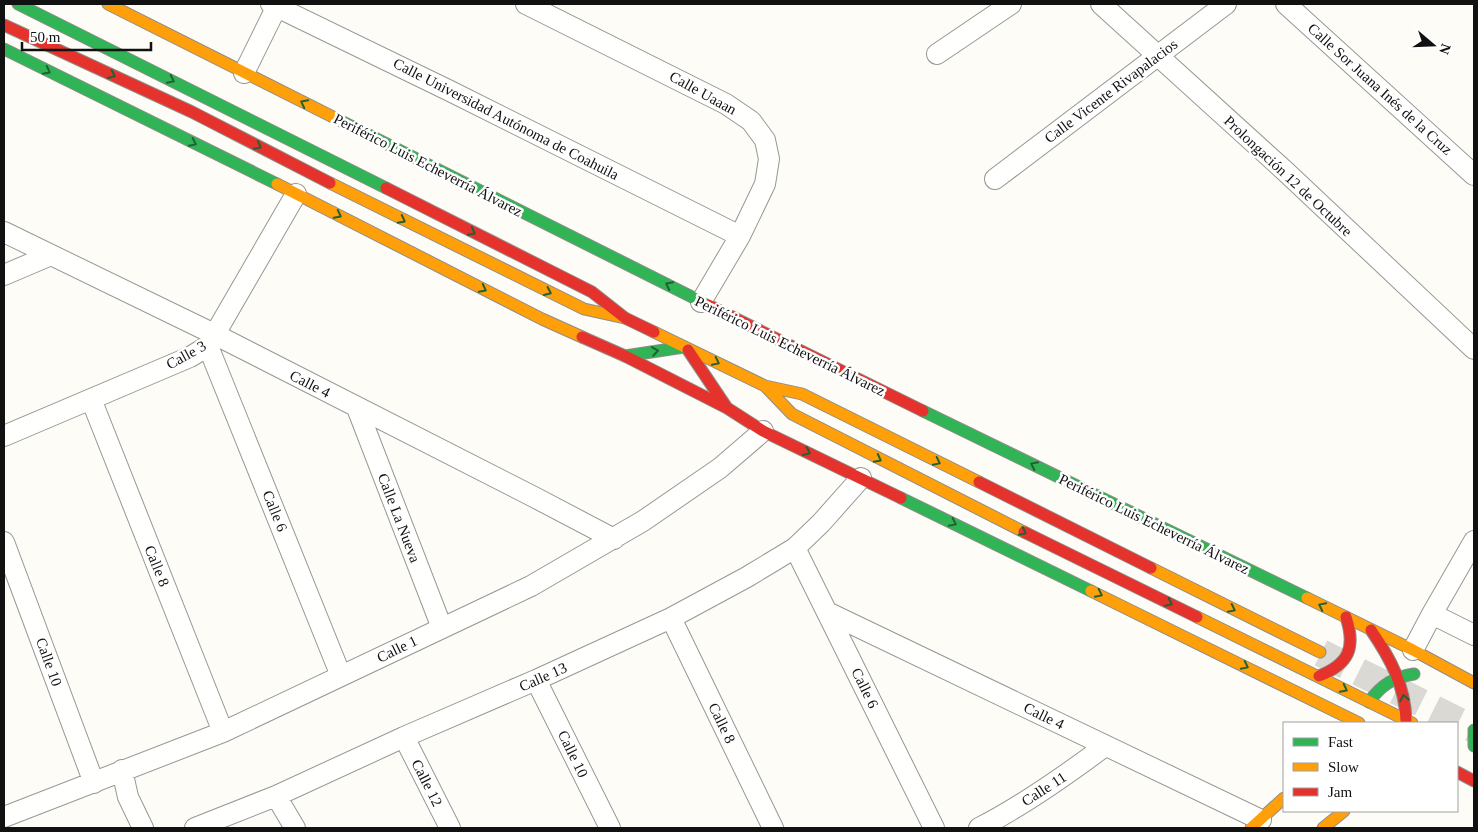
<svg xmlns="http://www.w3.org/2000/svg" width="1478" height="832" font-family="Georgia,serif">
  <rect width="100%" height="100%" fill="#fdfcf7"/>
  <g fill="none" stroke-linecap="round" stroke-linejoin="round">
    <!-- highway-tunnel -->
    <path stroke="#dad9d4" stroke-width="28" stroke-dasharray="28 14" stroke-linecap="butt" d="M1321,653L1474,729"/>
    <!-- street casing -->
    <g stroke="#979795" stroke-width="22">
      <path id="street" d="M271,4L450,91L740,236
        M526,4L726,104L751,121L765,140L769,159L765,184L740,236L701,302
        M1101,4L1285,171L1474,349
        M1286,4L1474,175
        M937,54L1011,4
        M244,73L278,4
        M995,179L1226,4
        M4,232L216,335L534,497L614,539
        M4,275L51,255
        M208,346L341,676
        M91,399L223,732
        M357,408L442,628
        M4,436L190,357L208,346L296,194
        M4,542L94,783
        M795,548L934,828
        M827,612L1261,820
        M1432,614L1474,635
        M671,618L773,828
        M1413,650L1432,614L1474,541
        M536,680L610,828
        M404,737L450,828
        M122,770L128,797L143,828
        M276,796L295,828
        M4,817L223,732L531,586L643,521L720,468L763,431
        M195,828L276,796L404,737L536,680L671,618L747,577L795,548L821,523L861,478
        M979,828C1024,805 1065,776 1105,746"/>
    </g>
    <!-- fast casing -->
    <g stroke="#8e8d8b" stroke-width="13">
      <path id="fast" d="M18,4L386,188
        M4,49L277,184
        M335,118L708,305
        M625,356L684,347
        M923,411L1307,598
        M901,498L1091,591
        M1369,702C1381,685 1394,677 1414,674
        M1474,730V746"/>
    </g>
    <!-- slow casing -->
    <g stroke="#8e8d8b" stroke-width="13">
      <path id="slow" d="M108,4L335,118
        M330,183L584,309L625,318
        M277,184L542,319L582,337
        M654,332L765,386L802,394L979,482
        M765,386L792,414L1024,532
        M1151,568L1320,652
        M1091,591L1359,723
        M1307,598L1413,650L1474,683
        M1197,617L1412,723
        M1251,828L1284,798
        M1323,828L1344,811"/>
    </g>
    <!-- jam casing -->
    <g stroke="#8e8d8b" stroke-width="13">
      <path id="jam" d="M4,25L192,112L330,183
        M386,188L592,292L625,318L654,332
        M708,305L923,411
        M582,337L625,356L727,408L763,431L901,498
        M688,350L727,408
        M979,482L1151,568
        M1024,532L1197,617
        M1371,630C1390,658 1405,685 1406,720
        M1319,676C1349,664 1356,648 1346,617
        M1457,772L1474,781"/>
    </g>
    <!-- street -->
    <use href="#street" stroke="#fffffe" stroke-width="20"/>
    <!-- fast -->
    <use href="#fast" stroke="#30b455" stroke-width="11"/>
    <!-- slow -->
    <use href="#slow" stroke="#ff9f0a" stroke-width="11"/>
    <!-- jam -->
    <use href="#jam" stroke="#e5322d" stroke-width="11"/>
  </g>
  <!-- one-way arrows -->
  <defs><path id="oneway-chevron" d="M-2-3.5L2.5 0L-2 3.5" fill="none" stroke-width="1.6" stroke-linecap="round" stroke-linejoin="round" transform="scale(1.25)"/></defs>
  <g stroke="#206233">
    <use href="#oneway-chevron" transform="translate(47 71) rotate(27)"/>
    <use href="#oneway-chevron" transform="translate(112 75) rotate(25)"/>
    <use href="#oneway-chevron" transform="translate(171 80) rotate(26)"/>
    <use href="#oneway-chevron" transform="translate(304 103) rotate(-153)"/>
    <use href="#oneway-chevron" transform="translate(193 143) rotate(26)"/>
    <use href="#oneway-chevron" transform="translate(258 146) rotate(27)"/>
    <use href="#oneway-chevron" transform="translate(338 215) rotate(27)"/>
    <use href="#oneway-chevron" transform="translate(402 220) rotate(27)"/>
    <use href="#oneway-chevron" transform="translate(472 232) rotate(27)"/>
    <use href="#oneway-chevron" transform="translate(669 285) rotate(-153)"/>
    <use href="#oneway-chevron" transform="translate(483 289) rotate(27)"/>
    <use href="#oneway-chevron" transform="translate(548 292) rotate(25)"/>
    <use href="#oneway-chevron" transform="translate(655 351) rotate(-9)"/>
    <use href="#oneway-chevron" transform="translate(716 362) rotate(26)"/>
    <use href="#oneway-chevron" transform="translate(807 452) rotate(25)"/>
    <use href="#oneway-chevron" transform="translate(878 459) rotate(27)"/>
    <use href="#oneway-chevron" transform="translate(937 462) rotate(26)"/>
    <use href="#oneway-chevron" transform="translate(1034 465) rotate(-154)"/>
    <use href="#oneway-chevron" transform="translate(953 523) rotate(26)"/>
    <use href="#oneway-chevron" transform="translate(1023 532) rotate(26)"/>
    <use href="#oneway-chevron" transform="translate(1099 594) rotate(26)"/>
    <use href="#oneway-chevron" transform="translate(1169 603) rotate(26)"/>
    <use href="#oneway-chevron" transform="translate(1322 606) rotate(-154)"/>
    <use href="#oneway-chevron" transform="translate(1232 609) rotate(26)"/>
    <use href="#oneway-chevron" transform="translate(1245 666) rotate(26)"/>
    <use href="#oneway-chevron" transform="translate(1344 689) rotate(27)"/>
    <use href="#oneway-chevron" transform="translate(1404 698) rotate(-101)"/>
  </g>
  <g text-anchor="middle" stroke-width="5" stroke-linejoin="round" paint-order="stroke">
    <!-- street labels -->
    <g font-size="15" fill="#111" stroke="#fff">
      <text transform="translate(1380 89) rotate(42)" y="5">Calle Sor Juana Inés de la Cruz</text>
      <text transform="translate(1111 91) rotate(-37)" y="5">Calle Vicente Rivapalacios</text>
      <text transform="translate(703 93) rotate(29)" y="5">Calle Uaaan</text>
      <text transform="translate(506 119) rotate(27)" y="5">Calle Universidad Autónoma de Coahuila</text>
      <text transform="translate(428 165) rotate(27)" y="5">Periférico Luis Echeverría Álvarez</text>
      <text transform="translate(1288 176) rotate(43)" y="5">Prolongación 12 de Octubre</text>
      <text transform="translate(790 346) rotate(26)" y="5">Periférico Luis Echeverría Álvarez</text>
      <text transform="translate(186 355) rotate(-29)" y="5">Calle 3</text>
      <text transform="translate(310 384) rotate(27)" y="5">Calle 4</text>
      <text transform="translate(275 511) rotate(68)" y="5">Calle 6</text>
      <text transform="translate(399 518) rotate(69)" y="5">Calle La Nueva</text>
      <text transform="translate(1154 524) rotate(26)" y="5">Periférico Luis Echeverría Álvarez</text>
      <text transform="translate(157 566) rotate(68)" y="5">Calle 8</text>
      <text transform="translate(397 649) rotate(-26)" y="5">Calle 1</text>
      <text transform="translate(49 662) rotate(70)" y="5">Calle 10</text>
      <text transform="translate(543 677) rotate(-24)" y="5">Calle 13</text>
      <text transform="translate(865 688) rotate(64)" y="5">Calle 6</text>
      <text transform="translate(1044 716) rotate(26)" y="5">Calle 4</text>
      <text transform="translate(722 723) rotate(64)" y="5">Calle 8</text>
      <text transform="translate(573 754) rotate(64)" y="5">Calle 10</text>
      <text transform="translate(427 783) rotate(63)" y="5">Calle 12</text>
      <text transform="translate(1044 789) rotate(-33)" y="5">Calle 11</text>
    </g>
  </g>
  <!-- border -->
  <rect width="1478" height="832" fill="none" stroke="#111111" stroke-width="10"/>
  <!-- legend -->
  <rect x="1283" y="722" width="175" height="90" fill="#ffffff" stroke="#a0a0a0"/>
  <rect x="1293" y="738" width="25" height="8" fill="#30b455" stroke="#a0a0a0"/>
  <text x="1328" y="747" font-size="15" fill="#111111">Fast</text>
  <rect x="1293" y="763" width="25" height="8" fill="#ff9f0a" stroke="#a0a0a0"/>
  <text x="1328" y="772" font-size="15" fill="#111111">Slow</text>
  <rect x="1293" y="788" width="25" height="8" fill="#e5322d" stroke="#a0a0a0"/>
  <text x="1328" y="797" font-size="15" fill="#111111">Jam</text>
  <!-- north arrow -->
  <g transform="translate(1433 45) rotate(109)" stroke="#ffffff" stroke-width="4" paint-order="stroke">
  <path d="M0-4L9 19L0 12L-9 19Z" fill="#111111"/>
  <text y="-8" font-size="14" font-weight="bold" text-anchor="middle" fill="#111111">N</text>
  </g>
  <!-- scale -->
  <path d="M22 42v8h129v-8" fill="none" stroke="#111111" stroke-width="2.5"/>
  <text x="30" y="42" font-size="15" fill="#111111" stroke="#ffffff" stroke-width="4" paint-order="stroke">50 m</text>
</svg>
